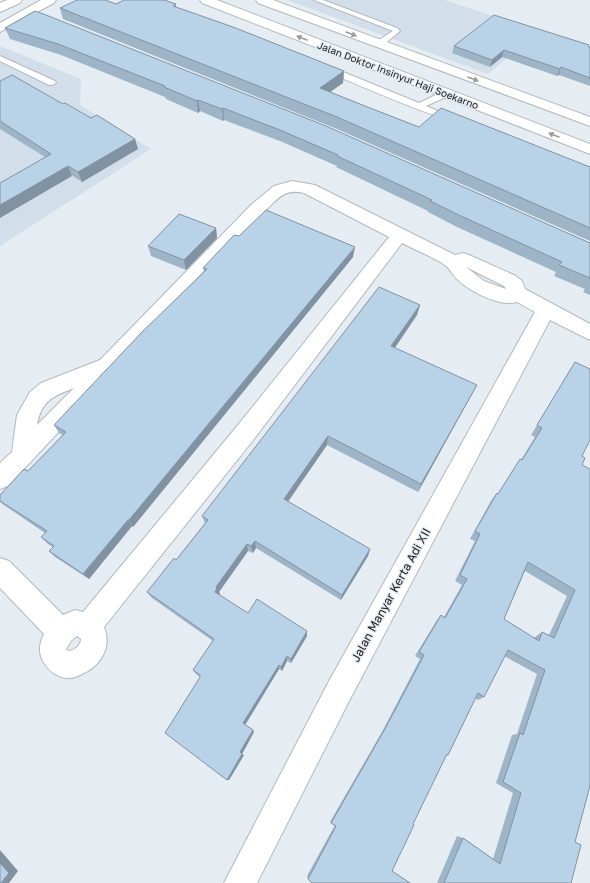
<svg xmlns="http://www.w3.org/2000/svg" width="590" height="883" font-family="'Golos Text',sans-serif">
  <rect width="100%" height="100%" fill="#e5ecf2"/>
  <!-- built -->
  <path fill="#d2dfea" d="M287,0H444L539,31L488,74Z
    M0,46L81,79L80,105L151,149L0,246Z"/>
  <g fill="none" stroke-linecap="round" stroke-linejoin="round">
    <!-- lane casing -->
    <g stroke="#b3b9bf" stroke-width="2">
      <path id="lane" d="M314,0H323L397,28L400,31L382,46H376V42L393,31Z
        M0,56L55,81L56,83L52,85H49L0,61Z
        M325,67H331L419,103L442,92H448V96L426,106L454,118L453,120C443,122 342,78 325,71Z"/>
    </g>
    <!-- street casing -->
    <g stroke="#b3b9bf" stroke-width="2">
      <path id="street" d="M7,0H22L20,3L0,12V3Z
        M292,181L315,185L455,255L463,253L469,255L516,276L522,281L525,289L590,324V340L550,320L348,703L257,883H224L328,683L535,312L517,302C500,307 471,292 458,280C453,276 451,270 446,266C438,259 413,249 402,243L254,439L104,627C112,647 101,666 82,674C78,676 71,679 67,678C53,677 39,662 40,648C40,643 42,638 44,634L0,588V558L9,561L63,615L75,610L83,612L238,425L389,237L304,193C283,188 277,200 263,213L8,486L0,489V463L12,452L17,415L30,392L41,383L100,360L251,205L274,186ZM466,267L504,286L506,289L484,281ZM74,388L37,425C41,401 53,396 74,388ZM77,636L81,639C81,645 75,650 69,651L66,649L71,641Z"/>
    </g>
    <!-- secondary casing -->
    <g stroke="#b3b9bf" stroke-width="2">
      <path id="secondary" d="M41,0H56L54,3L0,32V23Z"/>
    </g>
    <!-- primary casing -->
    <g stroke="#b3b9bf" stroke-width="2">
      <path id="primary" d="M200,0H217L590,144V154L202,3Z
        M256,0H273L590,117V126L258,3Z"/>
    </g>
    <!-- lane -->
    <use href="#lane" fill="#fff" fill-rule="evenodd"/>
    <!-- street -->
    <use href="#street" fill="#fff" fill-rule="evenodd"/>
    <!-- secondary -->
    <use href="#secondary" fill="#fff" fill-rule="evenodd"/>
    <!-- primary -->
    <use href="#primary" fill="#fff" fill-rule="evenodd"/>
  </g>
  <!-- wall -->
  <path fill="#9eb5c8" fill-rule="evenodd" d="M116,4H176V7L344,71L343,83L330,92L370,108L419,127L590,167V241L337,129L63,19L60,8Z
    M35,11L590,243V295L583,292L585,289L554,276L556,272L457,227L428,212V211L336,167L337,166L280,141L224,120L223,121L200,111L198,113L166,99L165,97L61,55L10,39L5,28Z
    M454,46H588L590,47V86L559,75L557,76L502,57L490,67L452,53Z
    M0,81L63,104L135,139L138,149L82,182L45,157L0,129Z
    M216,228L217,238L186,270L151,256L148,246Z
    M239,236L353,257L133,527L132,526L89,579L55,557L49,551L53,547L48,544L41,537L45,533L4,505L0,502V495L28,471L63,435L59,433L54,425L204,271L203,268Z
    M420,305L417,315L395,348L472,394L418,492L327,445L288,502L370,549L368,556L341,600L256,548L253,553L248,551L219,592L220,594L219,595L248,613L307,636L291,663L287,661L282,671L279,669L245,725L254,732L242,754L244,755L229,780L200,677L196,674L193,670L213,641L152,598L147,592L176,560L205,523L202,516Z
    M575,362L582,456L575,842L571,883H437L457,836L463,838L493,859L513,793L496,783L512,735L517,734L537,674L504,656L484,697L478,700L475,698L448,755L446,756L308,879L307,876L335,825L330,822L383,730L420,659L415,656L437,620L441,615L444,617L462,585L455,581L475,541L470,539L491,501L497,493L498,494L520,459L521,460L535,437L531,435ZM525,571L567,596L549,635L542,632L535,637L534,638L504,619Z"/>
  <!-- shaded-wall -->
  <path fill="#8193a2" d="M504,50L502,57L490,67L492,60Z
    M561,67L559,75L557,76L560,69Z
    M344,71L343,83L320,99V88Z
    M198,100L200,111L198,113L197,101Z
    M223,108L224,120L223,121L222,109Z
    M135,139L138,149L82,182L78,172Z
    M68,166L72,176L0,218V205Z
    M216,228L217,238L186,270L184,260Z
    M355,247L353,257L133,527L129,520Z
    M420,305L417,315L389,356L391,346Z
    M477,385L472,394L418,492L421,484Z
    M328,436L327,445L284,507V499Z
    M128,520L132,526L89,579L83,574Z
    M255,541L256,548L253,553L251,546Z
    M247,544L248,551L219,592L220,594L217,598L215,592L216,587Z
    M370,549L368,556L341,600L342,595Z
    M307,631V636L291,663V659Z
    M287,656V661L282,671L281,667Z
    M279,665V669L245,725L243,723Z
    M253,730L254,732L242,754L240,752Z
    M242,754L244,755L229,780H227Z
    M0,850L18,871L9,883H1L0,863Z"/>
  <!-- building -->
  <path fill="#b8d2e8" stroke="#8193a2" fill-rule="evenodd" d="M77,0H105L116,4L124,0H164L176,4L173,6L233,27L344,71L320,88L370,108L419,127L441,108L590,167V228L337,117L60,8Z
    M35,11L46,15L326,126L590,243V278L559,265L562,262L461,216L430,201L432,200L337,156L338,155L280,130L223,108L222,109L198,100L197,101L164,87L165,86L58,44L5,28Z
    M494,15L589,45L588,46L590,47V78L561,67L560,69L504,50L492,60L454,46Z
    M12,75L63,104L65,103L91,118L97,115L135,139L78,172L68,166L0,205V183L51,154L0,121V81Z
    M266,210L355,247L129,520H128L83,574L49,551L54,546L41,537L47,531L0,501V495L24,469L28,471L66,432L54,425L142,332L207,269L203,268L234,235L239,236Z
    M179,214L216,228L184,260L148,246Z
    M379,287L420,305L391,346L477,385L421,484L328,436L284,499L370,549L342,595L255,541L251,546L247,544L216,587L217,588L215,592L248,613L257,599L307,631L291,659L287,656L281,667L279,665L243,723L253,730L240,752L242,754L227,780L165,733L200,677V675L193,670L214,639L147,592L174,558L176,560L208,520L202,516Z
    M575,362L590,369V440L582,456L585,458L582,465L590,469V786L575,842L581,845L571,883H444L463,838L500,864L521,793L503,782L520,733L523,735L545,670L508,650L484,697L478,693L448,755L447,754L413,824L414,825L392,871L410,883H312L308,879L336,826L331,823L386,727L424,655L419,652L441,615L445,618L467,579L460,575L480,534L475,531L497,493L498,494L520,459L522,460L542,428L537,425ZM528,562L575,590L554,638L542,632L539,641L504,619Z
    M0,863L9,873L1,883H0Z"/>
  <!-- one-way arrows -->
  <defs><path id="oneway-solid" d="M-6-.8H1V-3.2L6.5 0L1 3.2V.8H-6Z"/></defs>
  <g fill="#9b9c9c">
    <use href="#oneway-solid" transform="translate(351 34) rotate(21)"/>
    <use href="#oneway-solid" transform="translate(302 38) rotate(-159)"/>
    <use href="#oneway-solid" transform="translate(473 79) rotate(20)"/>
    <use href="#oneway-solid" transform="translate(554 135) rotate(-159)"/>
  </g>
  <g text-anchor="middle" stroke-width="3" stroke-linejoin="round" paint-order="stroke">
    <!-- far-street labels -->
    <g font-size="10" fill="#202224" stroke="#e5ecf2">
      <text transform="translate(398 75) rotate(21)" y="4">Jalan Doktor Insinyur Haji Soekarno</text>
    </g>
    <!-- street labels -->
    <g font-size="12" fill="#202224" stroke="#e5ecf2">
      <text transform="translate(391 595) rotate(-61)" y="4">Jalan Manyar Kerta Adi XII</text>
    </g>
  </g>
</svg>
